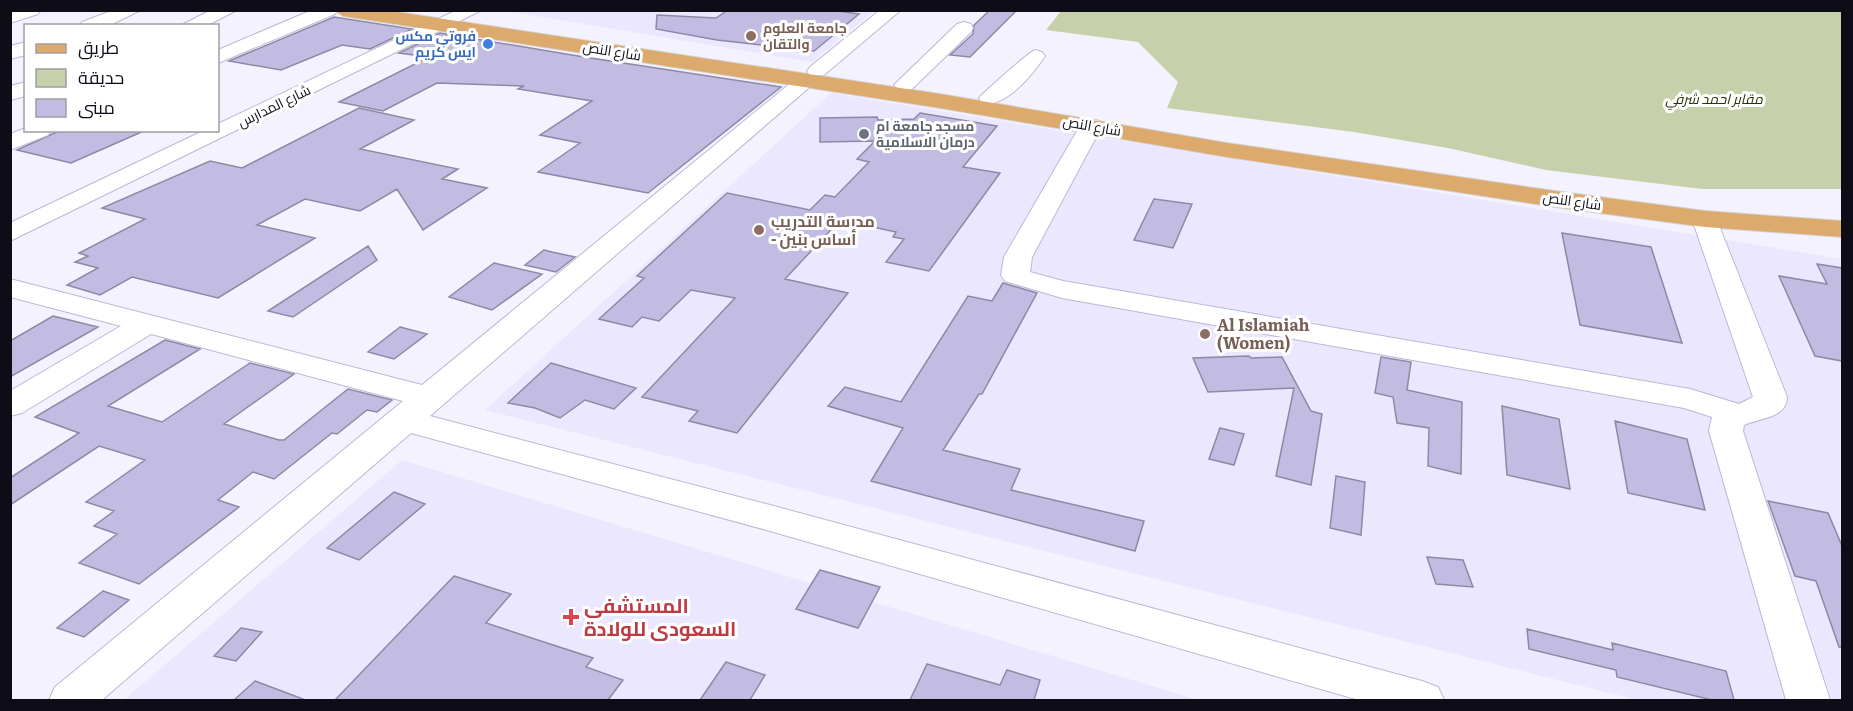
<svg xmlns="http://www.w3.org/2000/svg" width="1853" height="711" font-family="Literata,Cairo,serif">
  <rect width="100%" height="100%" fill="#f4f2ff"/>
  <!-- built -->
  <path fill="#ebe7fe" d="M506,11H874L812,62Z
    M831,93L1842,259V700H1637L485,410Z
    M402,460L1199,700H124Z"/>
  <!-- green -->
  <path fill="#c6d0aa" d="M1061,11H1842V189H1702L1546,170L1448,148L1354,132L1167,108L1178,82L1138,42L1046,30Z"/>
  <!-- building -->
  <path fill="#c3bce2" stroke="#8e88a5" stroke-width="1.5" d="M728,10H831L859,14L814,51L717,40L656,29L657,15L716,18Z
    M990,10H1017L970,57L950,55L973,34L974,25Z
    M334,17L412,29L370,49L342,45L281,70L229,61Z
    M440,33L584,57L781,87L648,193L538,172L580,143L540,135L592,101L518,89L524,86L437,83L383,111L339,102L429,57L399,53Z
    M359,108L414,120L360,149L458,169L442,179L487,188L423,230L397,189L360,211L305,199L257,225L315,238L218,298L132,277L100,295L67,285L98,268L75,262L88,256L79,253L145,219L102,208L210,161L242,168Z
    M920,113L997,126L963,167L1000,173L929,271L886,262L904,239L893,237L896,232L840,220L785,279L848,293L737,433L689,421L698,411L642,397L735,298L691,290L659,321L642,317L632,327L599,319L644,278L637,276L727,193L810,210L825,195L835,197L869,162L857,159L875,141L820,142V118L877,117L878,120L914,119Z
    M61,130H146L71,163L17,150Z
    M1154,199L1192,204L1173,248L1134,240Z
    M1562,233L1651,247L1682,343L1580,325Z
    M368,246L377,260L293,317L268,311Z
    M544,250L552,252L575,257L556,272L525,265Z
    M494,263L542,274L492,310L449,297Z
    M1817,264L1842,268V361L1815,356L1779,276L1827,284Z
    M1003,283L1037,293L982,394H979L943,450L1020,469L1011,490L1144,521L1135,551L871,481L903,428L828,406L845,387L901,402L968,296L992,301Z
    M53,316L98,327L10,377V341Z
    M400,327L427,334L394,359L368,352Z
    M165,340L200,349L108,406L162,422L250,363L294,374L224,424L279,440H284L348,389L392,400L377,412L367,410L337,434L332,433L274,479L253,472L218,500L239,507L139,584L79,563L117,534L94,526L114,511L86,502L145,460L99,446L10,505V478L79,433L35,417Z
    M1249,356L1251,358L1282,357L1311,411L1322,414L1311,485L1276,476L1294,388L1208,392L1193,358Z
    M1381,357L1411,362L1407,390L1462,402L1461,474L1428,466L1429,428L1397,423L1393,397L1375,393Z
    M551,363L636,388L614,409L585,400L560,418L535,408L508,403Z
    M1502,406L1559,419L1570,489L1507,475Z
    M1615,421L1687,439L1705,510L1628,493Z
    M1220,428L1244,434L1234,465L1209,459Z
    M1336,476L1365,482L1361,535L1330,528Z
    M394,492L425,504L359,560L327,548Z
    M1768,501L1828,513L1842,546V647H1839L1816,581L1795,576Z
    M1427,557L1463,560L1473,587L1436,584Z
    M820,570L880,587L858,628L796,609Z
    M454,576L511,594L486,623L593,658L586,667L623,680L608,700H335Z
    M103,591L129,600L84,637L57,628Z
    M241,628L262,632L236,661L214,656Z
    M1527,629L1613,650L1612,643L1726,671L1734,700H1712L1617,677L1616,670L1529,649Z
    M726,662L765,675L750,700H700Z
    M927,664L1000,685L1007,670L1040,680L1034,700H910Z
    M255,681L303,699V700H234Z"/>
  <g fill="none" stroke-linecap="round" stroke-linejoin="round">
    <!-- minor casing -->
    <g stroke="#bdb7d6" stroke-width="2">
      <path id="minor" d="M41,10L38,14L10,23V12Z
        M114,10H141L108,26H80L82,22Z
        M211,10H237L206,26H180Z
        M312,10H338L335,14L218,63V50Z
        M457,10H482L10,241V223L205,130H218V124Z
        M880,10H901L824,75H810L807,71L810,67Z
        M964,22L971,24L973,28L971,32L912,89H898L894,85L898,81L957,24Z
        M26,42V55L10,59V46Z
        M1035,50L1042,52L1045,56C1033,74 1006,108 982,103L979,98C983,93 1030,51 1035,50Z
        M805,75L812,77L815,81L812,85L430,416L770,505L1422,681L1438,687L1444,700H1359L770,531L411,433L102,700H49L55,687L403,401L151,334L22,413L10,416V391L121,326L10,297V279L422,385L798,77Z
        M26,82V96L10,100V86Z
        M1091,119L1099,121L1102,126L1032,257L1030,272L1063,281L1690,389L1739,404L1753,397L1692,219L1696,213L1705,211L1714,213L1787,397C1787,418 1760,418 1744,425L1743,431L1830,700H1786L1709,431L1712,417L1684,408L1062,298L1005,281L1001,275L1004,257L1080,126L1083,121Z
        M26,128V130H51L48,135L10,150V134Z"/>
    </g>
    <!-- major casing -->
    <g stroke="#d4d3d5" stroke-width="2">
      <path id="major" d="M334,10H384L940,94L1227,143L1562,192L1705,211L1842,221V237L1705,227L1562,208L1227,157L940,108L343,16Z"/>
    </g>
    <!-- minor -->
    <use href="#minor" fill="#fff" fill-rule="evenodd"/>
    <!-- major -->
    <use href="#major" fill="#dcaa6c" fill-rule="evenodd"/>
  </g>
  <!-- markers -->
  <g fill="#8d6e63" stroke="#fff" stroke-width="2">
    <circle cx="751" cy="36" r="6"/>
    <circle cx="759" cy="230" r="6"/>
    <circle cx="1205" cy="334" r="6"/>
  </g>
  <circle fill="#3f7fe0" stroke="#fff" stroke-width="2" cx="488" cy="44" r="6"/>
  <circle fill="#6b7280" stroke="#fff" stroke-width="2" cx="864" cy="134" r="6"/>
  <path fill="#e0444e" stroke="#fff" stroke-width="2" d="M568 608h6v6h6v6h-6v6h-6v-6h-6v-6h6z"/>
  <g text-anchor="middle" stroke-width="6" stroke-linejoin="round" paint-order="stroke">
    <!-- far-education labels -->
    <g font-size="14" font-weight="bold" fill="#785e54" stroke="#fff" text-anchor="start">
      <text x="763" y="33">جامعة العلوم<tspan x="763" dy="16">والتقان</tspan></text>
    </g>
    <!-- far-shop labels -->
    <g font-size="14" font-weight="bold" fill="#366cbe" stroke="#fff" text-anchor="end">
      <text x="476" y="41">فروتي مكس<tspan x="476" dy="16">ايس كريم</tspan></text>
    </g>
    <!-- far-street labels -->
    <g font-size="14" fill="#0e0c16" stroke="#fff">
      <text transform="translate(612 51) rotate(9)" y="5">شارع النص</text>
      <text transform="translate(274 106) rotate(-26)" y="5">شارع المدارس</text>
      <text transform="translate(1092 126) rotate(10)" y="5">شارع النص</text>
      <text transform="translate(1572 201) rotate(8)" y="5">شارع النص</text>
    </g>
    <!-- far-park labels -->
    <g font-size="14" font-style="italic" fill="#2b3304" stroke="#fff">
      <text x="1714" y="104">مقابر احمد شرفي</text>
    </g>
    <!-- far-worship labels -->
    <g font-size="14" font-weight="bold" fill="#5b616d" stroke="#fff" text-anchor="start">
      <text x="876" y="131">مسجد جامعة ام<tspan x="876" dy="16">درمان الاسلامية</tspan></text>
    </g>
    <!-- education labels -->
    <g font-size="16" font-weight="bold" fill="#785e54" stroke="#fff" text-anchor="start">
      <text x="771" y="227">مدرسة التدريب<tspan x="771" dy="18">- أساس بنين</tspan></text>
      <text x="1217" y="331">Al Islamiah<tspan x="1217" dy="18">(Women)</tspan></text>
    </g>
    <!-- near-health labels -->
    <g font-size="20" font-weight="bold" fill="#be3a42" stroke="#fff" text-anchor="start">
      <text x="584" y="613">المستشفى<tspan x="584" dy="23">السعودى للولادة</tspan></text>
    </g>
  </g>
  <!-- border -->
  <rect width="1853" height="711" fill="none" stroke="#0e0c16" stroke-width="24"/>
  <!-- legend -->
  <rect x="24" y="24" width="195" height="108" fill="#ffffff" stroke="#9f9ea2" stroke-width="1.5"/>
  <rect x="36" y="44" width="30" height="9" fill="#dcaa6c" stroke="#9f9ea2" stroke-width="1.5"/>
  <text x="78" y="54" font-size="18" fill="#0e0c16">طريق</text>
  <rect x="36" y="69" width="30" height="18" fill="#c6d0aa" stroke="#9f9ea2" stroke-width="1.5"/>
  <text x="78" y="84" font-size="18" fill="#0e0c16">حديقة</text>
  <rect x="36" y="99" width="30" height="18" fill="#c3bce2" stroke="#9f9ea2" stroke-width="1.5"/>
  <text x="78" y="114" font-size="18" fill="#0e0c16">مبنى</text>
</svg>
